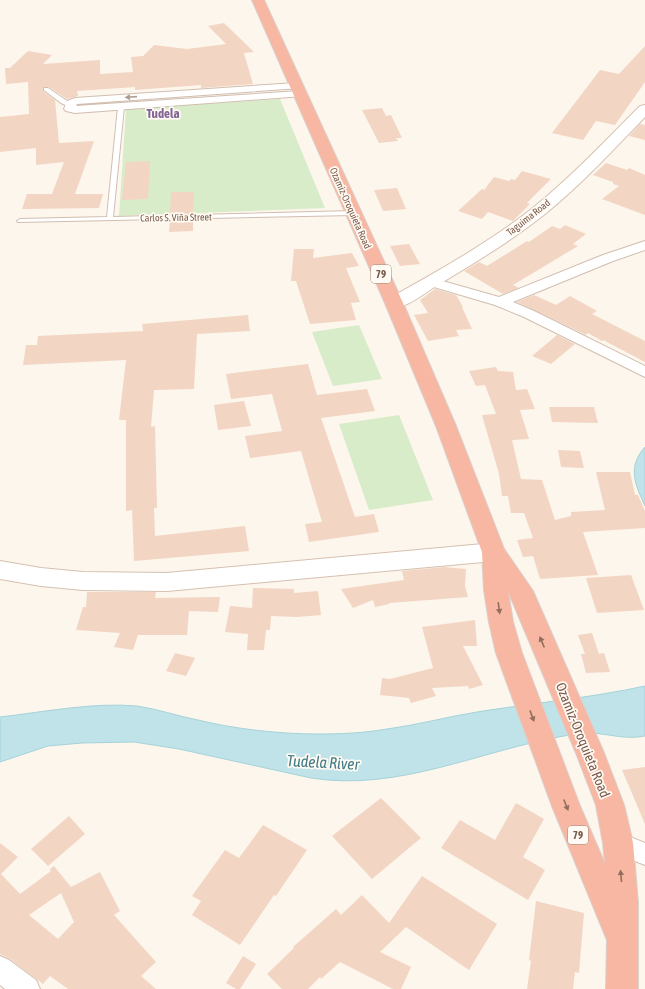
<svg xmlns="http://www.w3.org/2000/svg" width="645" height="989" font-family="'Asap Condensed',sans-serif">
  <rect width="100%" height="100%" fill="#fdf6ec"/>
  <!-- green -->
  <path fill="#d8ecc9" d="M280,99L325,208L119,216L126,109Z
    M359,325L382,379L333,386L312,332Z
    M399,415L433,500L369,510L339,424Z"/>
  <!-- water -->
  <path fill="#bfe3e8" stroke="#a5d3da" d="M645,447V506C635,484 627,467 645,447Z
    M645,686V736C626,740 610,734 591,733C582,733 572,734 564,736C479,751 398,792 311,778L179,749L134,742L82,743L48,746L0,762V717C44,712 93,702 137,706C158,709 177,716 198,720C234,729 280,734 318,734C341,734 364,733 387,729C417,725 446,717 477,712C533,703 590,698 645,686Z"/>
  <!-- building -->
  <path fill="#f3d5c3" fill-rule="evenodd" d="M224,23L254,52L244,53L253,84L201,88V85L135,90V87L77,91L78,96L67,99L49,87H43V91L55,100L59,143L94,141L75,194H103L99,208L22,209L27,194H52L64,162L36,165V148L0,152V117L29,114L28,82L6,84L5,68H10L28,51L52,55L43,64L100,60V74L133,72L131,57L143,56L154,45L187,49L226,44L208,26Z
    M645,46V82L615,125L596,121L583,140L552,133L600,70L619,74Z
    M382,108L386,116L391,115L402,138H396L398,141L379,143L362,110Z
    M640,124L645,125V140L629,136Z
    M150,161L148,199L122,200L126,162Z
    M606,163L627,170L629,168L645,175V215L602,199L619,186L613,184V182L593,175Z
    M522,171L551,179L527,203L530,204L513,221L488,212L482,219L458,211L482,189L484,190L494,177L509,181L511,179L515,180Z
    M397,188L406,209L383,211L374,190Z
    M171,192H194L193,214H170Z
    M170,220H193V231L169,232Z
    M565,225L586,234L573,244L578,246L513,285L519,288L503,294L464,271L479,262L487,266L527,241L529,242L552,226L560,229Z
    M409,244L420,264L400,266L390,246Z
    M294,249H314L313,258L352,253L359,266L346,268L360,302L351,303L356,320L310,324L296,281H291Z
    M435,289L456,295L463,307H462L472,329L456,330L459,336L428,341L414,315L428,313L420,300Z
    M534,295L556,305L570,296L597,311L592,314L645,341V362L603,340L602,341L588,333L586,335L517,302Z
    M248,315L250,331L197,334L194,389L154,390L151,427L155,426L157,508H154L155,536L245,526L249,551L134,561L132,510L126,511V420H119L126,360L23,365L26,345H37L38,336L143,331L142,324Z
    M557,335L575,344L551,364L532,356Z
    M308,364L317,395L367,389L375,411L321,418L355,517L374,514L379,532L309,542L305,524L322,522L301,451L250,458L245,436L282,431L272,394L231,399L226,374Z
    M496,367L498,371L513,372L516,390L527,389L535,409L520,410L529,439L512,440L521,479L542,480L555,520L571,516V512L605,510L596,472H630L635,495H638L645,511V528L583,532L598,575L540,579L533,556L523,557L517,540L533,538L524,513H511L508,496H502L499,474L482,415L496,414L485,385L476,386L469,371Z
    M244,401L251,426L218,430L214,405Z
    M549,407H594L598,423L552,422Z
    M558,450L580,451L584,468L561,467Z
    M444,567L466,569L465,586L468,597L389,603V604L375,607L373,600L353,608L341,589L404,580L402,571Z
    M631,575L644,610L597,613L586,578Z
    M253,588L294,589V593L318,591L321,615L297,617L271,616L270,630H266L264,650H247L248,634L225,632L230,606L252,608Z
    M87,592H156L155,598L220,597L218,612L189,611L187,635H138L133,650L114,647L120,633L76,630L83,607H86Z
    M475,620L477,646H463L483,685L469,689L468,686L432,688L436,696L411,703L409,698L380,695L382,678L390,679L433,668L422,627Z
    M592,633L599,654L604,653L610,672L586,673L581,654H585L578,635Z
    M175,653L195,658L186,676L166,671Z
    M645,767V824L622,770Z
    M381,798L421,838L372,879L332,836Z
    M516,803L544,819L523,857L545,870L528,900L441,848L460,820L495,840Z
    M69,816L85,834L48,866L31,849Z
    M263,825L307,850L276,896L274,895L240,945L192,915L201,901L192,896L225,850L239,858Z
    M0,843L18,857L1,874L20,894L51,871L50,869L54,866L71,887L100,872L120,911L114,915L156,962L141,976L156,989H68L50,976L43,984L10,959L0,954ZM61,893L74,922L58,939L29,915Z
    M422,876L497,924L469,970L406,927L380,952L411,967L401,989H393L340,962L321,979L320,977L308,989H282L267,974L294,948L293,947L336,909L341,915L362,895L389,923Z
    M536,901L584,913L579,973L575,972L573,989H527L531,961L529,960Z
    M243,956L256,964L240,989H236L226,983Z"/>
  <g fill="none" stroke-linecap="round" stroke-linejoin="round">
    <!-- lane casing -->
    <g stroke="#d1beb0" stroke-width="2">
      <path id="lane" d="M44,88H48L73,105L70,107L61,103L44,90Z
        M121,105L124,107L113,217L354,211L357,213L354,215L18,222L17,221L20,219L107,217L118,107Z"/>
    </g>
    <!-- street casing -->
    <g stroke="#d1beb0" stroke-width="2">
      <path id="street" d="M296,83L300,84L302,86L300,88L77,104L76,106L299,91L303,92L305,94L303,96L75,113L66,111L64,109L67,101L75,98Z
        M645,241V250L613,261L513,302L534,311L645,366V377L524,317L495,305L427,285L425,282L427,279L432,278L499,297L603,255Z
        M618,832L645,843V865L610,851L606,843L610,835Z
        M0,956L9,960L36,980L40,989H5L0,985Z"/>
    </g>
    <!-- secondary casing -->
    <g stroke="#d6c0b0" stroke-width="2">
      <path id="secondary" d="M645,105V117C613,150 581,185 545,214C511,241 473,264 436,286C423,294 404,311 388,307L385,303L388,299C438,271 489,243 534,207C572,176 606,140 640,106Z
        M494,543L502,546L506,552L502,558L494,561L167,591L83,590L41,586L0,579V561L41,568L83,572L167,573Z"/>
    </g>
    <!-- highway casing -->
    <g stroke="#dad1cd" stroke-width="2">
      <path id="highway" d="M252,0H264L403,303L456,426L504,549L533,591L604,753L624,805L633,843L638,903V989H606L607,940L552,806L496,653L489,622L484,590L482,552L436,426L385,303ZM508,591L576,753L596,805L603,843L605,864L580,806L522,653L513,622Z"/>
    </g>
    <!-- lane -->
    <use href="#lane" fill="#fff" fill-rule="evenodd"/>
    <!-- street -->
    <use href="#street" fill="#fff" fill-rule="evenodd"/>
    <!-- secondary -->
    <use href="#secondary" fill="#fff" fill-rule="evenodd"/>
    <!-- highway -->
    <use href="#highway" fill="#f7b7a3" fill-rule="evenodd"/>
  </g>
  <!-- one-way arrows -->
  <defs><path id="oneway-solid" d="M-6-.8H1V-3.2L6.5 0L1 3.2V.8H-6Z"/></defs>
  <use fill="#af9d94" href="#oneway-solid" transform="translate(131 97) rotate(176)"/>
  <g fill="#936e5e">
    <use href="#oneway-solid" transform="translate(499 608) rotate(82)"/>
    <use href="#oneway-solid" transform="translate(542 642) rotate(-113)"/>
    <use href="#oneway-solid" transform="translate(532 716) rotate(70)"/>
    <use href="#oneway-solid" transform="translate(566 805) rotate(68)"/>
    <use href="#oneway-solid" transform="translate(621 876) rotate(-95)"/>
  </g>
  <g text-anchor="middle" stroke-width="3.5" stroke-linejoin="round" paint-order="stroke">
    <!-- far-street labels -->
    <g font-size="10" fill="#7a5c4d" stroke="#fffaf3">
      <text transform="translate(351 208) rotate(66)" y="4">Ozamiz-Oroquieta Road</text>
      <text transform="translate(176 217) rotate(-1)" y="4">Carlos S. Viña Street</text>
      <text transform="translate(528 217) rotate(-38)" y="4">Taguima Road</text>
    </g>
    <!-- shield labels -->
    <g fill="#fffaf3" stroke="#a28b7f" stroke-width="1">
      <rect x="371" y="265" width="20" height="18" rx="3"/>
      <rect x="568" y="826" width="20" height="18" rx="3"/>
    </g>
    <g font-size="11" font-weight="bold" fill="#7a5c4d">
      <text x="381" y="278">79</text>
      <text x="578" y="839">79</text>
    </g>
    <!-- far-district labels -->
    <g font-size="13" font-weight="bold" fill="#846695" stroke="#fffaf3">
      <text x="163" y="118">Tudela</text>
    </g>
    <!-- near-street labels -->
    <g font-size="14" fill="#7a5c4d" stroke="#fffaf3">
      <text transform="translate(583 740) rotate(68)" y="5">Ozamiz-Oroquieta Road</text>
    </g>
    <!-- near-water labels -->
    <g font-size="16" font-style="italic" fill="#437c86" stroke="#fffaf3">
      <text transform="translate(323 762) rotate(3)" y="6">Tudela River</text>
    </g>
  </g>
</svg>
